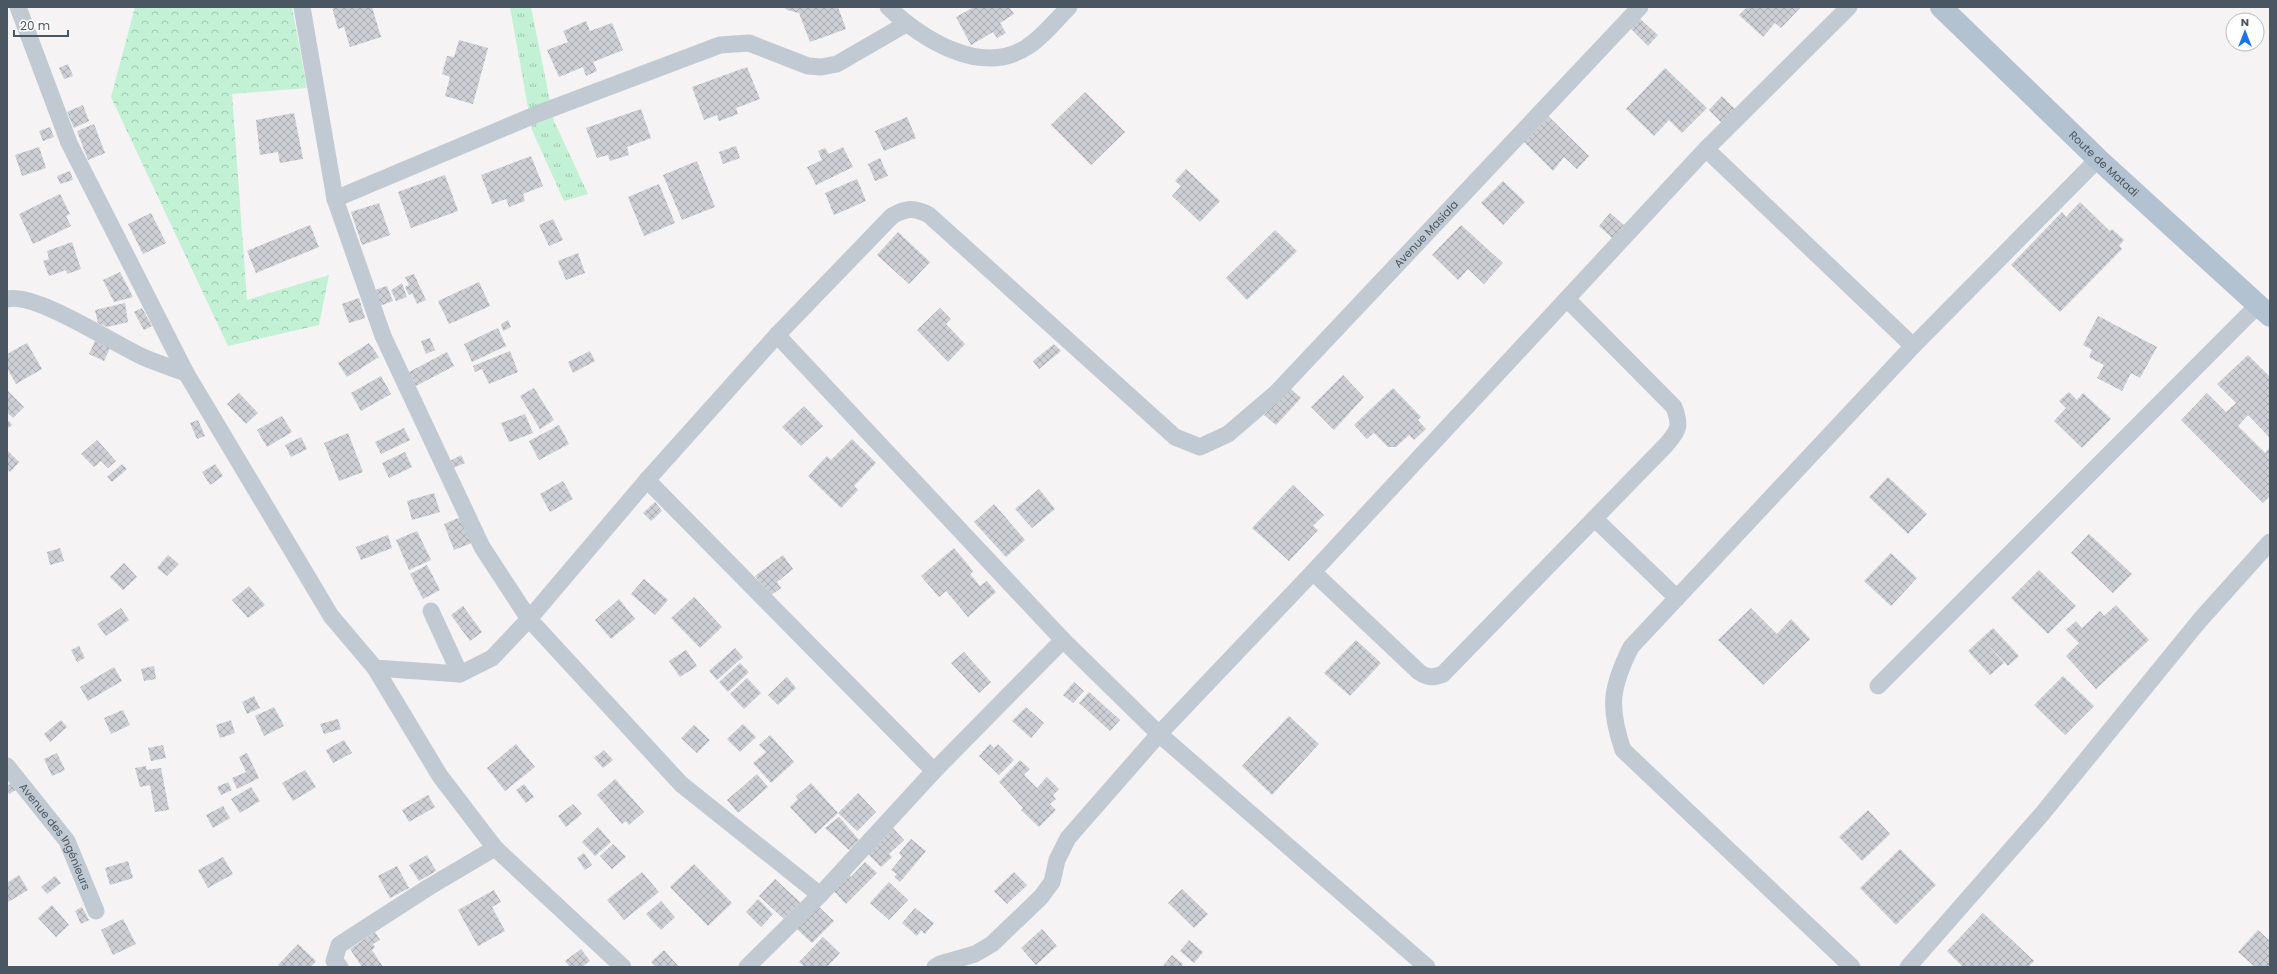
<svg xmlns="http://www.w3.org/2000/svg" width="2277" height="974" font-family="Poppins,sans-serif">
  <defs>
    <pattern id="forest-crowns" width="20" height="18" patternUnits="userSpaceOnUse"><rect width="20" height="18" fill="#c3f1d5"/><path d="M2 6a3 3 0 1 1 6 0M12 15a3 3 0 1 1 6 0" fill="none" stroke="#a0c6b0"/></pattern>
    <pattern id="park-tufts" width="24" height="20" patternUnits="userSpaceOnUse"><rect width="24" height="20" fill="#c3f1d5"/><path d="M3 7l-1-3M5 7V3M7 7l1-3M15 17l-1-3M17 17v-4M19 17l1-3" fill="none" stroke="#a0c6b0"/></pattern>
    <pattern id="building-cross-hatch" width="8" height="8" patternUnits="userSpaceOnUse"><rect width="8" height="8" fill="#cdcfd5"/><path d="M0 0l8 8M0 8l8-8" fill="none" stroke="#a8abb0"/></pattern>
  </defs>
  <rect width="100%" height="100%" fill="#f5f3f3"/>
  <!-- forest -->
  <path fill="url(#forest-crowns)" d="M135,7H292L307,88L232,94L247,300L329,275L319,325L228,346L111,97Z"/>
  <!-- park -->
  <path fill="url(#park-tufts)" d="M510,7H531L554,121L588,194L564,201L532,130Z"/>
  <!-- building -->
  <path fill="url(#building-cross-hatch)" d="M332,7H372L381,37L350,47L344,27L338,29Z
    M784,7H838L846,29L810,42L799,13L787,10Z
    M974,7H1009L1014,14L1000,23L1006,33L997,38L993,32L971,45L956,17Z
    M1747,7H1801L1781,28L1775,23L1763,37L1739,15Z
    M1638,17L1658,35L1648,46L1629,27Z
    M586,21L590,31L612,23L623,50L593,62L597,71L586,76L583,67L559,77L547,50L568,42L563,31Z
    M459,40L488,48L473,104L445,96L450,77L442,74L447,56L454,57Z
    M68,64L73,76L64,79L59,68Z
    M747,67L760,99L736,108L738,114L719,121L717,115L704,120L692,87Z
    M1665,68L1707,108L1682,133L1669,120L1654,136L1626,109Z
    M1085,92L1125,132L1091,165L1051,125Z
    M1722,96L1735,109L1722,123L1709,110Z
    M83,105L89,121L74,128L67,112Z
    M641,109L651,138L627,147L629,155L610,161L608,155L597,158L586,128Z
    M294,113L303,159L280,163L278,152L260,155L256,120Z
    M1546,114L1589,156L1577,169L1564,157L1553,171L1522,140Z
    M907,117L916,138L884,151L875,131Z
    M94,124L105,153L88,160L77,131Z
    M50,127L54,137L43,141L39,131Z
    M736,146L740,158L723,164L719,152Z
    M39,147L46,168L22,176L15,155Z
    M843,147L853,167L816,185L807,167L822,160L818,151L825,148L829,154Z
    M531,156L543,186L523,194L525,201L509,207L506,199L492,204L481,175Z
    M880,158L888,176L875,181L868,164Z
    M697,161L715,207L682,220L663,175Z
    M1186,169L1220,201L1200,222L1172,196L1181,186L1175,181Z
    M70,171L73,180L60,184L57,176Z
    M445,175L458,211L411,228L398,192Z
    M857,179L866,201L834,215L825,193Z
    M1503,181L1525,202L1503,225L1481,203Z
    M659,184L675,223L644,236L628,197Z
    M60,194L70,214L66,216L71,226L33,244L19,214Z
    M2080,202L2110,231L2112,229L2124,240L2119,246L2122,249L2060,312L2011,265L2062,212L2066,217Z
    M379,203L390,235L362,245L351,212Z
    M151,213L166,243L143,254L128,224Z
    M1610,213L1624,225L1612,238L1599,226Z
    M553,219L563,240L549,246L539,225Z
    M310,225L319,247L256,273L247,251Z
    M1461,225L1503,263L1484,284L1468,269L1458,280L1432,255Z
    M1275,230L1297,251L1247,300L1226,278Z
    M898,232L930,262L909,284L877,255Z
    M72,242L81,269L67,274L66,270L49,276L43,261L49,259L47,251Z
    M578,253L585,273L566,280L558,261Z
    M120,272L133,297L114,302L103,280Z
    M414,274L426,300L417,304L412,293L409,295L405,287L409,285L405,277Z
    M479,282L490,306L449,324L438,301Z
    M402,283L407,297L396,301L391,290Z
    M387,286L393,301L377,307L372,291Z
    M359,298L365,318L349,323L342,304Z
    M125,303L128,322L107,327L98,323L95,310Z
    M142,308L152,326L144,330L134,312Z
    M940,308L951,319L946,324L965,344L948,362L917,330Z
    M2098,316L2157,347L2140,378L2131,373L2122,391L2097,378L2104,365L2089,357L2092,350L2083,345Z
    M508,320L511,327L503,331L501,324Z
    M498,328L506,346L472,362L464,344Z
    M430,338L435,350L426,354L421,341Z
    M95,341L110,348L104,361L89,354Z
    M27,343L42,369L16,384L7,368V354Z
    M369,343L379,357L347,377L338,363Z
    M1054,344L1061,351L1039,369L1033,361Z
    M510,351L518,372L489,384L482,369L475,372L473,366Z
    M590,351L595,361L573,373L568,362Z
    M447,352L454,366L416,386L409,372Z
    M2248,355L2270,377V438L2248,415L2238,426L2265,453L2270,447V496L2263,503L2181,420L2207,393L2226,412L2236,403L2217,384Z
    M1343,375L1364,397L1334,430L1311,407Z
    M381,376L391,394L361,411L351,393Z
    M534,388L554,420L540,429L520,396Z
    M1290,388L1301,398L1276,425L1264,415Z
    M1393,388L1421,417L1418,420L1426,429L1414,440L1409,435L1396,447H1388L1374,433L1367,439L1354,425Z
    M8,391L24,407L13,418L7,412Z
    M2069,392L2077,400L2083,393L2111,419L2082,448L2054,421L2066,408L2059,401Z
    M239,393L258,413L246,424L227,404Z
    M804,406L823,426L801,446L782,427Z
    M525,414L533,433L509,442L501,423Z
    M282,416L292,432L267,447L257,430Z
    M7,419L12,425L7,429Z
    M198,420L205,436L197,439L190,423Z
    M559,425L569,444L539,460L529,441Z
    M404,428L410,440L381,454L375,442Z
    M348,433L363,472L339,481L324,443Z
    M301,437L307,449L291,457L285,445Z
    M852,439L876,463L854,486L858,490L841,508L808,476L827,456L831,460Z
    M97,440L116,461L108,468L101,461L94,467L81,454Z
    M7,450L19,462L10,472L7,469Z
    M405,452L412,467L389,478L382,463Z
    M461,455L465,463L453,468L450,461Z
    M122,464L127,469L112,482L107,477Z
    M215,464L223,476L210,485L202,472Z
    M1888,477L1927,514L1908,534L1869,497Z
    M563,481L573,499L550,512L540,494Z
    M1293,485L1324,515L1313,526L1318,530L1289,561L1252,528Z
    M1039,489L1055,509L1032,528L1015,509Z
    M434,493L440,512L412,520L407,501Z
    M655,502L662,511L651,521L643,513Z
    M994,504L1025,540L1006,557L974,522Z
    M461,517L472,543L454,550L444,524Z
    M417,531L431,560L409,570L396,540Z
    M2089,534L2132,574L2113,593L2071,553Z
    M388,535L392,548L361,560L356,547Z
    M60,548L64,561L50,565L47,552Z
    M954,548L973,571L970,574L980,586L987,581L996,592L968,617L946,591L939,597L921,576Z
    M1891,553L1917,578L1891,606L1864,581Z
    M168,555L179,564L167,576L157,568Z
    M783,555L793,569L777,582L781,588L770,596L755,576Z
    M124,563L137,577L123,590L110,577Z
    M427,565L440,590L423,599L410,574Z
    M2039,570L2076,606L2048,634L2011,598Z
    M644,579L668,600L655,615L631,594Z
    M249,586L265,605L248,618L232,600Z
    M694,597L722,627L700,648L671,618Z
    M619,599L635,619L611,639L595,620Z
    M2116,605L2149,640L2096,689L2066,656L2079,643L2066,630L2076,621L2082,628L2100,611L2104,616Z
    M463,606L482,632L470,641L451,615Z
    M121,608L129,620L106,636L97,624Z
    M1751,608L1777,634L1791,619L1810,639L1763,685L1718,640Z
    M1993,628L2019,656L2008,666L1982,638Z
    M1982,638L2004,663L1990,675L1968,651Z
    M1356,640L1381,663L1350,696L1324,673Z
    M79,646L85,658L77,662L71,650Z
    M735,648L743,657L717,680L709,671Z
    M686,650L697,666L680,677L669,661Z
    M964,652L991,682L979,693L951,663Z
    M740,663L749,672L728,692L719,682Z
    M154,666L156,679L144,681L141,669Z
    M114,667L122,681L88,701L80,687Z
    M2063,676L2094,706L2065,735L2034,705Z
    M787,677L796,688L778,705L768,695Z
    M747,678L761,693L744,709L730,694Z
    M1074,682L1084,691L1073,703L1063,695Z
    M1089,692L1120,720L1110,731L1079,703Z
    M254,696L260,708L247,714L242,702Z
    M274,707L284,726L264,736L255,716Z
    M1026,707L1044,723L1031,738L1012,721Z
    M123,710L130,725L111,734L104,718Z
    M1289,716L1319,744L1272,795L1242,766Z
    M338,719L341,729L324,734L320,724Z
    M61,720L67,727L50,742L44,734Z
    M231,720L235,733L220,738L216,725Z
    M743,724L756,737L740,752L727,739Z
    M694,725L710,740L697,753L681,738Z
    M770,735L794,762L771,783L753,763L766,752L759,745Z
    M344,740L352,753L333,763L326,750Z
    M516,744L535,767L505,791L487,768Z
    M990,744L994,748L998,744L1014,760L999,775L979,756Z
    M163,745L166,758L151,761L148,748Z
    M604,750L613,760L603,768L594,758Z
    M57,753L65,770L52,776L44,759Z
    M247,753L259,778L237,789L232,778L246,772L239,757Z
    M1020,760L1030,769L1024,775L1037,788L1047,777L1059,789L1053,795L1056,799L1050,804L1056,810L1039,827L1021,810L1023,808L999,782Z
    M146,766L147,770L161,768L169,810L155,812L150,785L140,787L135,768Z
    M305,770L316,787L293,801L282,783Z
    M757,774L768,787L738,813L727,800Z
    M615,779L644,812L629,825L626,821L622,824L597,795Z
    M228,782L232,790L221,795L217,787Z
    M11,783L16,790L9,794L7,786Z
    M811,783L838,813L815,834L790,807L798,799L796,796Z
    M524,784L534,797L526,803L516,790Z
    M251,787L260,801L240,813L231,799Z
    M858,793L876,812L857,831L838,813Z
    M428,795L435,807L409,822L402,810Z
    M573,804L582,814L566,827L558,816Z
    M223,806L230,818L213,828L206,815Z
    M1868,810L1890,834L1862,861L1839,837Z
    M839,817L859,840L849,850L825,828Z
    M598,827L611,842L595,856L582,842Z
    M892,827L904,840L889,854L892,857L881,867L866,852Z
    M911,839L926,851L900,882L894,877L897,874L891,870L902,857L899,853Z
    M613,844L626,857L612,869L600,856Z
    M1900,849L1936,885L1896,925L1860,888Z
    M584,853L592,865L585,870L577,858Z
    M427,855L436,871L419,881L409,865Z
    M223,857L233,874L208,888L198,870Z
    M128,861L133,878L110,885L105,868Z
    M865,862L877,873L846,904L832,889L848,873L851,877Z
    M694,864L732,903L708,926L670,887Z
    M397,866L409,888L390,898L378,876Z
    M642,872L659,892L624,920L607,900Z
    M1014,872L1027,885L1007,904L994,891Z
    M19,875L28,890L8,902L7,883Z
    M55,876L61,883L47,894L41,887Z
    M775,879L801,903L785,920L759,896Z
    M889,882L908,900L889,920L870,903Z
    M1182,889L1208,914L1194,928L1168,903Z
    M494,890L501,902L492,907L505,931L478,946L458,910Z
    M758,899L773,914L761,927L746,912Z
    M661,901L675,917L661,930L646,914Z
    M52,905L69,925L56,937L38,918Z
    M82,907L89,920L81,924L75,911Z
    M819,907L834,921L812,943L797,929Z
    M915,908L934,923L925,934L921,930L917,936L902,923Z
    M1983,913L2034,961L2028,967H1963L1947,951Z
    M123,919L136,944L113,955L101,930Z
    M1042,929L1057,946L1036,965L1021,948Z
    M2258,930L2270,941V967H2255L2238,952Z
    M375,932L380,940L373,944L375,947L372,950L383,967H362L350,949Z
    M823,937L840,953L827,967H805L799,962Z
    M1189,940L1203,952L1194,963L1180,951Z
    M298,944L316,961L311,967H280L278,965Z
    M581,949L590,961L582,967H570L565,961Z
    M664,950L679,967H656L651,962Z
    M1172,955L1183,964L1181,967L1163,966Z"/>
  <g fill="none" stroke-linecap="round" stroke-linejoin="round">
    <!-- street -->
    <g stroke="#c1cad2" stroke-width="17">
      <path id="s1" d="M18,7L69,143L186,373L331,616L375,668L460,674L492,658L529,619L647,480L777,335L892,216C906,208 914,207 929,215L1175,437L1200,447L1228,434L1276,393L1640,7"/>
      <path d="M302,7L335,199L383,336L482,547L529,619L681,784L820,895"/>
      <path d="M888,7C922,39 981,77 1027,47C1043,37 1055,21 1069,7"/>
      <path d="M1706,149L1913,346"/>
      <path d="M335,199L537,114L720,45L749,43L808,66L821,67L837,64L906,24"/>
      <path d="M7,299C36,292 114,344 143,357C157,363 172,368 186,373"/>
      <path d="M777,335L1063,640L1159,734L1427,967"/>
      <path d="M647,480L934,771"/>
      <path d="M1595,519L1677,598"/>
      <path d="M1313,572L1419,672C1428,678 1433,678 1443,674L1666,445C1679,430 1681,426 1674,407L1567,299"/>
      <path d="M431,611L460,674"/>
      <path d="M375,668L440,776L495,848L623,967"/>
      <path d="M1878,686L2258,305"/>
      <path id="s2" d="M7,766L67,841L96,911"/>
      <path d="M340,967L334,961L339,945L429,887L495,848"/>
      <path d="M747,967L820,895L934,771L1063,640"/>
      <path d="M935,967L940,964L975,954L992,944L1041,897L1052,882L1057,860L1068,838L1159,734L1313,572L1706,149L1849,7"/>
      <path d="M1852,967L1623,750C1608,707 1611,687 1631,647L1913,346L2098,159"/>
      <path d="M1908,967L2042,814L2200,620L2270,542"/>
    </g>
    <!-- primary -->
    <path stroke="#b3c2d1" stroke-width="22" id="s3" d="M1941,7L2098,159L2270,316"/>
  </g>
  <g text-anchor="middle" stroke-width="3" stroke-linejoin="round" paint-order="stroke">
    <!-- street labels -->
    <g font-size="11" fill="#4a5661" stroke="#fff">
      <text dy="4" stroke="none"><textPath href="#s3" startOffset="226">Route de Matadi</textPath></text>
      <text dy="4" stroke="none"><textPath href="#s1" startOffset="2182">Avenue Masiala</textPath></text>
      <text dy="4" stroke="none"><textPath href="#s2" startOffset="86">Avenue des Ingénieurs</textPath></text>
    </g>
  </g>
  <!-- border -->
  <rect width="2277" height="974" fill="none" stroke="#4a5661" stroke-width="16"/>
  <!-- north arrow -->
  <g transform="translate(2245 32)"><circle r="19" fill="#ffffff" stroke="#b7bbc0"/>
  <path d="M0-3L7 15L0 10L-7 15Z" fill="#1a73e8"/>
  <text y="-6" font-size="11" font-weight="bold" text-anchor="middle" fill="#4a5661">N</text>
  </g>
  <!-- scale -->
  <path d="M14 30v6h54v-6" fill="none" stroke="#4a5661" stroke-width="2"/>
  <text x="20" y="30" font-size="12" fill="#4a5661" stroke="#ffffff" stroke-width="3" paint-order="stroke">20 m</text>
</svg>
